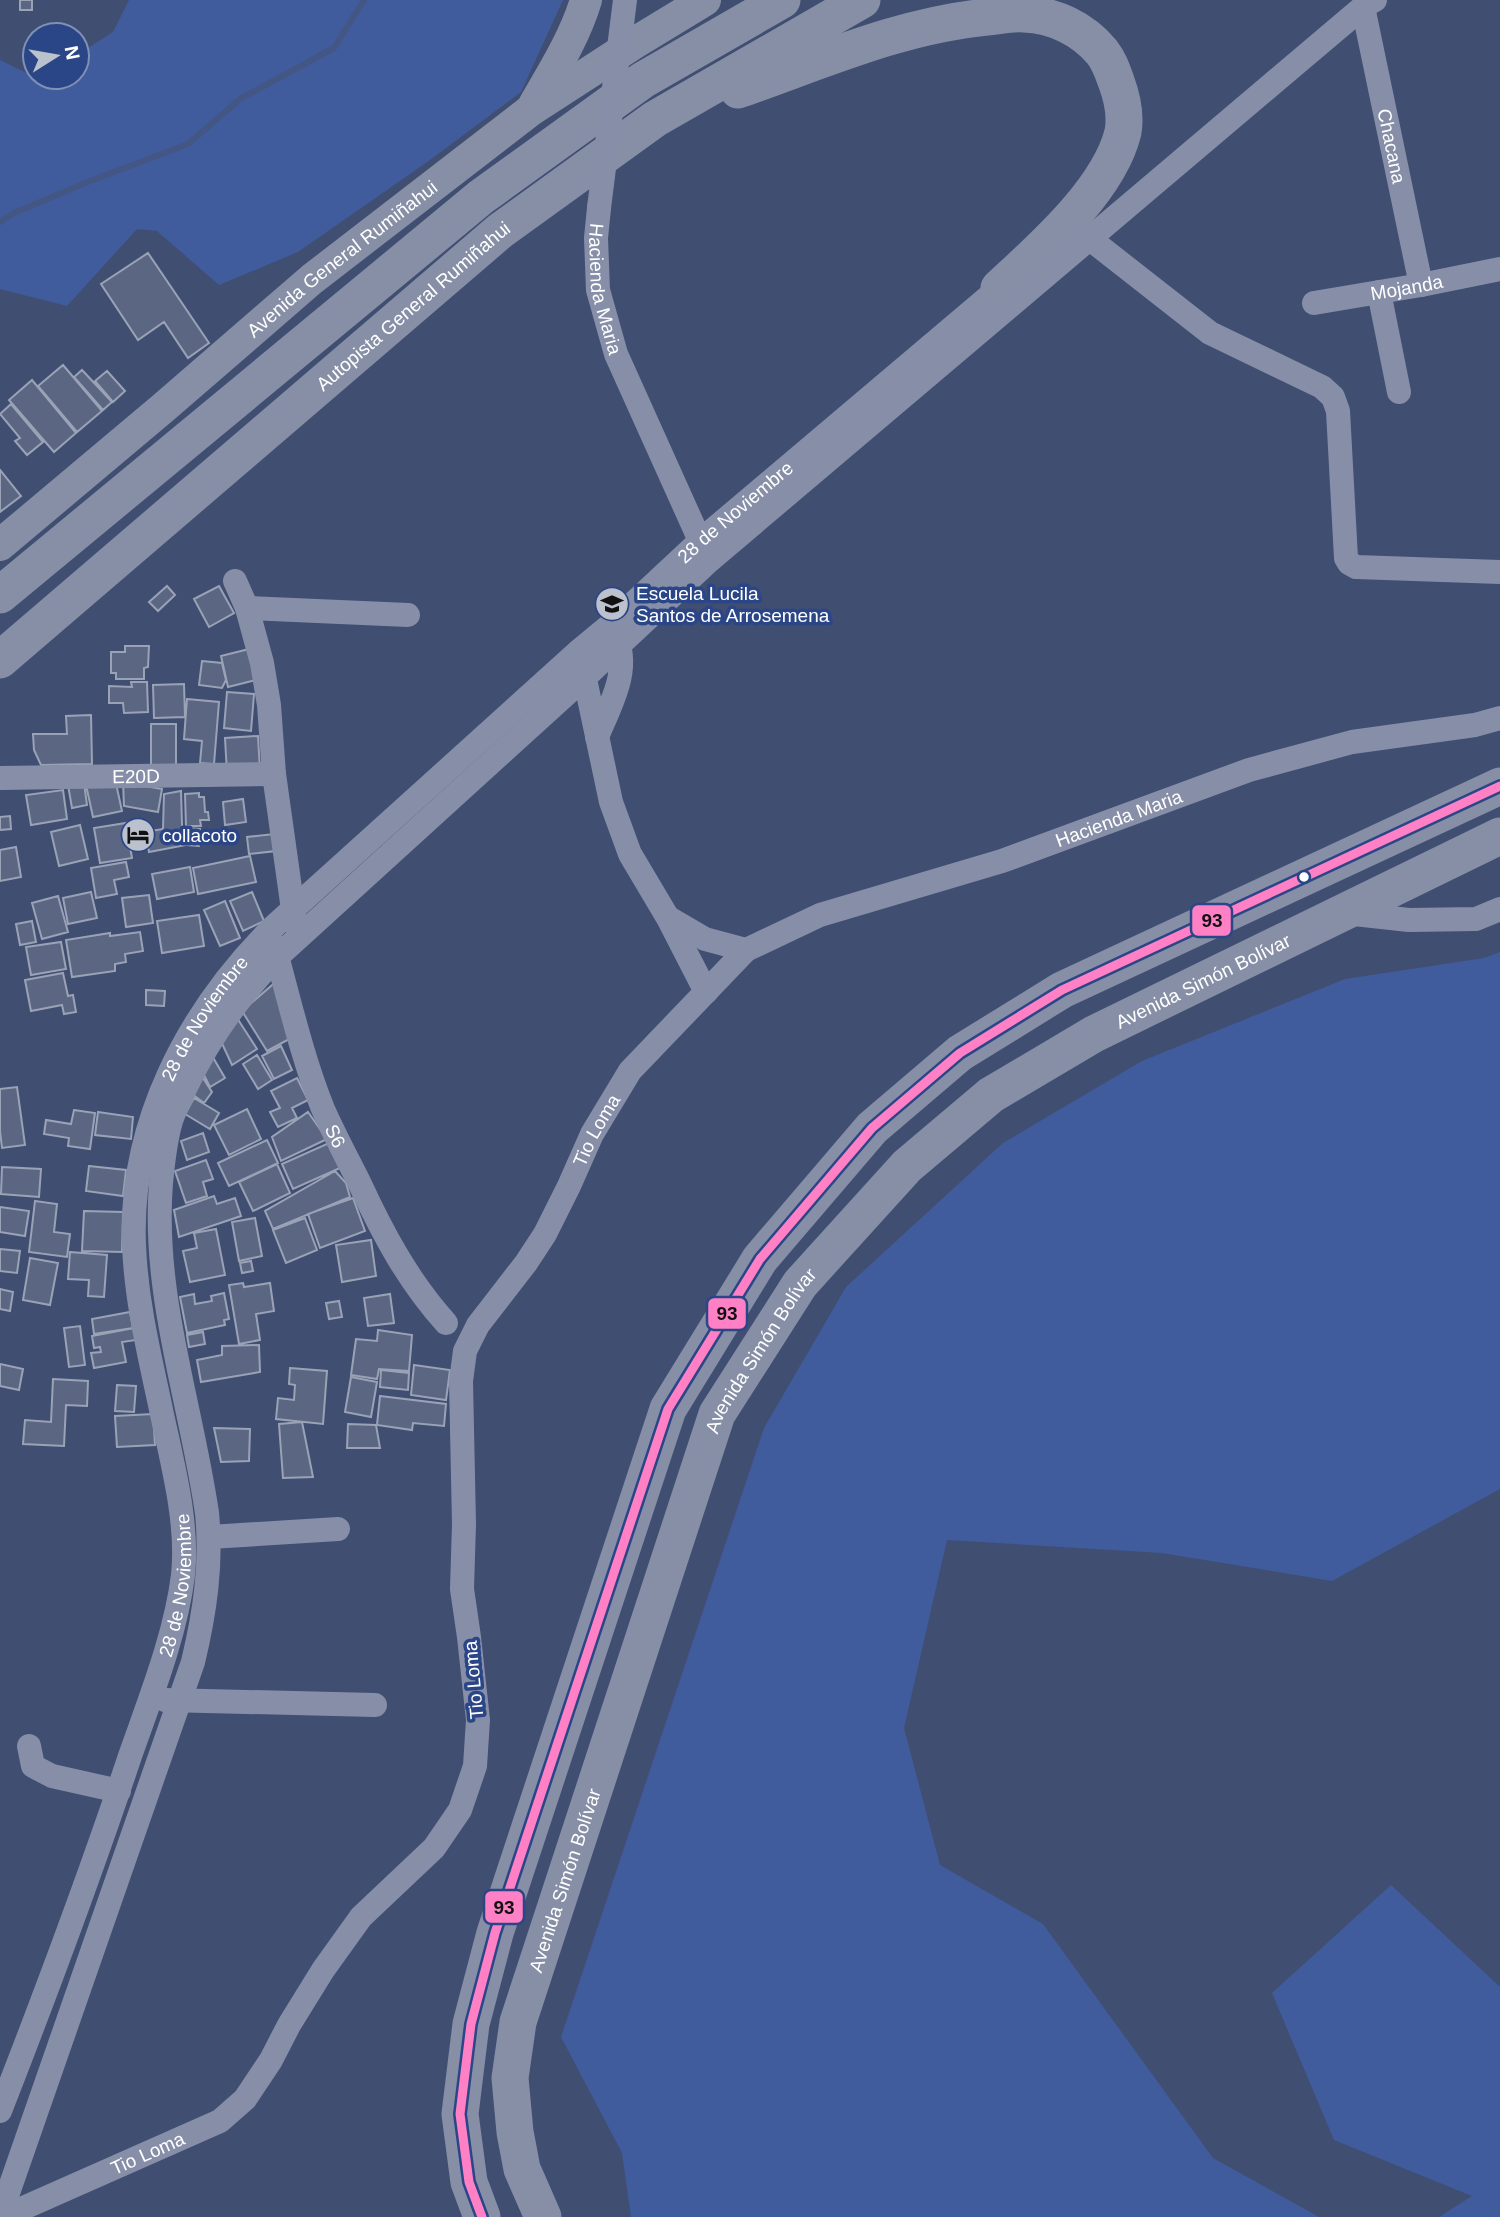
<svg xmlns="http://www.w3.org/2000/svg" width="1500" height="2217" font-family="Arial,sans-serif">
  <rect width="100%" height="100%" fill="#404e72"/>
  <!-- green -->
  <path fill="#405c9c" d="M129,0H563L521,92L430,160L298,252L219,285L157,231L137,229L67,306L0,289V60L39,79L43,77H77V55L113,32Z
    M1500,952V1489L1332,1581L1162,1553L947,1540L904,1728L940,1865L1043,1924L1213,2158L1319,2217H631L622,2153L561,2037L764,1428L846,1287L1003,1143L1142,1061L1345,979L1484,958Z
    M1391,1885L1500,1987V2217H1439L1472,2196L1334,2140L1272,1993Z"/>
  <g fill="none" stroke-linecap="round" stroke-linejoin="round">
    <!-- stream -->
    <path stroke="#435684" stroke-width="6" d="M0,222L14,213L85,183L188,144L240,99L334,48L364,0"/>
  </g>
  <!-- building -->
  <path fill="#5b6682" stroke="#9aa2b6" stroke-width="2" d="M20,0H32V10H20Z
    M148,253L209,343L188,358L164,322L138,340L101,284Z
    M63,365L102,411L77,432L38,386Z
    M82,370L112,402L103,410L74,377Z
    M107,371L125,391L113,402L95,381Z
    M32,380L76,433L54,452L9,400Z
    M11,404L43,442L27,455L15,441L20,438L0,414Z
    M0,470L21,496L0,512Z
    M167,586L175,595L158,611L149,602Z
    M219,586L234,613L209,627L194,599Z
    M125,646H149L148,667L144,668V679H116V673H111V652H125Z
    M249,649L256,680L228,687L221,656Z
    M202,661L222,663L226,680L222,688L199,685Z
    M131,682H147L148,712L124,713L123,703H109V686L132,687Z
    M184,684L185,717L154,718L153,685Z
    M227,692L254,694L251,731L224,728Z
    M187,699L219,702L214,764L200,763L202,741L184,739Z
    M91,715L92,764L41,765L34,750L33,734H67L66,716Z
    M151,724H176V771H151Z
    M258,736L260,771L227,773L225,738Z
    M115,779L122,811L93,817L86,785Z
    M123,782L162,789L158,812L124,806Z
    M84,783L87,805L72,808L68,785Z
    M63,790L67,819L31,825L26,795Z
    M181,791L182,825L186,845L149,852L145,832L163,829L164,794Z
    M199,793V797H204L205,812H208L209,820H200L201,826H186L185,794Z
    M243,799L246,822L225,825L223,802Z
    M10,816L11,829L0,830V817Z
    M126,823L132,858L100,863L94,828Z
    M80,825L88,859L59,866L51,832Z
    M187,828L200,829L199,846L187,845Z
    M274,834L276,851L249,854L247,837Z
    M16,847L21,877L0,881V850Z
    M250,856L256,882L198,894L193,868Z
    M126,862L129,877L114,880L117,894L96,898L91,868Z
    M190,867L194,892L157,899L152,874Z
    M91,892L97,918L68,924L63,898Z
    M252,892L264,921L243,931L230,901Z
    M149,895L153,923L126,927L122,898Z
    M58,896L68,932L42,939L32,903Z
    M225,901L240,938L220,946L204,910Z
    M199,915L204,946L162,953L157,921Z
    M32,921L36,942L20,945L16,924Z
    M140,932L143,951L125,954L126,962L115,964V971L72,977L66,940L110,933V936Z
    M61,942L66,969L31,975L26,947Z
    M63,973L68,996L73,995L76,1012L64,1014L62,1005L31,1011L25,980Z
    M278,980L295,1036L267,1051L242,1011Z
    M146,990L165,991L164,1006L146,1005Z
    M237,1018L257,1049L232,1065L219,1037Z
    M281,1046L292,1070L274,1079L262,1056Z
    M211,1054L225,1078L210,1087L200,1067Z
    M257,1055L272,1080L258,1089L243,1064Z
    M201,1075L212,1092L204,1103L192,1094Z
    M297,1078L308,1100L292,1108L297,1118L278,1127L270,1112L280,1108L271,1091Z
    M17,1087L25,1145L2,1148L0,1131V1089Z
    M194,1098L219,1113L210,1129L185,1114Z
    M247,1109L261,1139L229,1155L214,1125Z
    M74,1110L95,1113L90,1149L68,1146L69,1138L44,1134L46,1120L71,1124Z
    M98,1112L133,1117L131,1139L95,1135Z
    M308,1112L327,1139L281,1161L272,1137Z
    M203,1133L209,1152L187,1160L181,1141Z
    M267,1140L278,1163L229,1186L218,1163Z
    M329,1143L340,1168L293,1189L282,1164Z
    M206,1160L213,1179L203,1182L207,1196L186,1203L175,1171Z
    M277,1164L290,1193L253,1211L239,1182Z
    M89,1166L126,1170L123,1196L86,1191Z
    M2,1167L41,1169L39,1197L1,1194Z
    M335,1171L346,1183L350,1197L273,1229L265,1211Z
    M214,1196L217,1204L235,1198L241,1216L179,1237L174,1210Z
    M353,1198L365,1231L320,1248L308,1214Z
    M35,1201L57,1204L54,1232L70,1234L67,1257L29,1252Z
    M0,1207L29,1211L25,1236L0,1232Z
    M84,1211L123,1212L122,1252L82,1251Z
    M255,1218L262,1256L239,1261L232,1222Z
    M305,1218L317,1250L286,1263L273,1230Z
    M216,1229L225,1275L190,1282L183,1251L197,1248L194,1233Z
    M371,1240L376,1276L342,1282L336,1245Z
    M0,1249L20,1251L17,1273L0,1271Z
    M70,1252L107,1255L104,1297L88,1296L89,1280L68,1279Z
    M30,1258L58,1263L50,1305L23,1300Z
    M251,1261L253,1271L242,1273L240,1263Z
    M243,1283L244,1287L270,1283L274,1311L256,1314L260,1340L239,1344L229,1285Z
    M0,1289L13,1292L10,1311L0,1309Z
    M224,1293L229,1319L224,1320L225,1325L187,1333L180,1297L194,1294L195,1304L212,1301L211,1296Z
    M390,1294L394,1323L368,1326L364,1298Z
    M339,1301L342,1317L329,1319L326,1303Z
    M130,1312L133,1328L94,1334L92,1319Z
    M80,1326L85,1365L69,1367L64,1328Z
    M134,1328L136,1340L122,1342L126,1362L94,1368L91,1353L101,1352L100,1347L94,1348L92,1336Z
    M378,1330L412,1335L409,1371L379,1369L377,1379L351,1375L356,1339L377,1341Z
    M203,1332L205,1344L189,1347L187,1335Z
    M259,1345L260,1372L201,1382L197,1360L222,1355V1346Z
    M0,1364L23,1369L19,1390L0,1386Z
    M414,1365L450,1370L446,1400L411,1395Z
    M290,1368L327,1371L323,1424L276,1419L278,1398L294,1400L295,1385L289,1384Z
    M381,1370L409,1373L408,1390L380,1387Z
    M351,1377L377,1382L371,1417L345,1412Z
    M53,1379L88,1381L87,1406L66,1405L64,1446L23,1444L25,1420L51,1422Z
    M117,1385L136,1386L134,1412L115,1411Z
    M380,1396L446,1404L444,1426L413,1423L412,1430L377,1425Z
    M153,1414L155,1445L117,1447L115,1416Z
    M302,1422L313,1477L283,1478L279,1424Z
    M348,1424L376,1425L380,1448H347Z
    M214,1428L250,1429L249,1461L221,1462Z"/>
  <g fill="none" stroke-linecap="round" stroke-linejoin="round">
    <!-- minor -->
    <g stroke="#878fa8" stroke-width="24">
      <path id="s1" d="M1363,7L1421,285"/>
      <path id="s2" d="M599,208L596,238L598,290L616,354L706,554"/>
      <path d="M1090,239L1210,333L1322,387L1333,397L1338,411L1346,558L1349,563L1356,567L1500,572"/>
      <path d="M1379,292L1399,392"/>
      <path id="s3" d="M1314,303L1421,285L1500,269"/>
      <path d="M235,581L247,608L262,663L269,705L274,774L295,924"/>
      <path d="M247,608L408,615"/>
      <path d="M582,665L611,802L630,854L668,918L706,992"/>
      <path d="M597,737C610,705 632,669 615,635"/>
      <path id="s4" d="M0,778L274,774"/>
      <path d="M1345,913L1409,920L1476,919L1500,909"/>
      <path d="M669,918L705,939L746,950"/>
      <path id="s5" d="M274,945C289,999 302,1057 323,1109C334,1134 347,1158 359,1182C382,1232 408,1281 446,1323"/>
      <path d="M210,1537L338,1529"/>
      <path d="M165,1700L375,1705"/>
      <path d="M29,1746L33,1766L52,1776L119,1791"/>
      <path id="s6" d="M0,2111C46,1993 90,1876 130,1756C150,1699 176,1634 183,1575C189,1519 170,1455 159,1400C148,1349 136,1298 134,1245C129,1125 187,1014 270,930L580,650L609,626L701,540L999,288L1012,283"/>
      <path d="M0,2216L193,1662C205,1612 212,1564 207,1513C191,1403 152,1295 161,1183C163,1162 165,1141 171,1121C174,1111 180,1101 184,1091C207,1041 238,997 277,957L585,677L709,561L1363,7L1375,0"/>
      <path id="s7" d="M3,2217L220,2121L245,2099L271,2060L289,2025L323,1970L361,1917L434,1848L460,1810L475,1766L478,1720L469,1637L462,1589L464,1524L461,1381L465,1351L478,1325L526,1263L545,1234L569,1186L592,1134L630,1071L746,950L820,915L1002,861L1249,770L1352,742L1475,725L1500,718"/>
    </g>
    <!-- major -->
    <g stroke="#868fa5" stroke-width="32">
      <path d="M534,105C553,72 575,37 586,0"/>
      <path id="s8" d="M0,545L163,408L312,279L531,110L636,42L705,0"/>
    </g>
    <!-- highway -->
    <g stroke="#868fa6" stroke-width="37">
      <path d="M738,90C819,62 901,25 987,17C999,16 1012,13 1024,14C1054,15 1083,29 1102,52C1109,61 1112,70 1116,81C1122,97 1126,115 1123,132C1109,190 1041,249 999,288"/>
      <path d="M0,595L481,197L643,80L782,0"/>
      <path id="s9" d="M0,660L500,231L655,119L862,0"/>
      <path d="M482,2217L469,2182L460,2114L471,2024L495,1933L668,1409L760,1259L872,1128L960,1053L1062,990L1500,786"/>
      <path id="s10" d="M543,2217L522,2169L515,2132L510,2078L518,2022L717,1414L800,1284L907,1166L991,1095L1094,1034L1500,836"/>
    </g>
    <!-- minor-bridge -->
    <path stroke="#878fa8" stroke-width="24" d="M599,208L625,0"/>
    <!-- bus-1 casing -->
    <g stroke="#2b4687" stroke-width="14">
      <path id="bus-1" d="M482,2217L469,2182L460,2114L471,2024L495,1933L668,1409L760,1259L872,1128L960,1053L1062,990L1500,786"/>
    </g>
    <!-- bus-1 -->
    <use href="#bus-1" stroke="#ff80c5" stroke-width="9"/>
  </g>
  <!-- icons -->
  <defs>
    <g id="school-disc" transform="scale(1.75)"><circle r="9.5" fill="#bcc1ce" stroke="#2b4687"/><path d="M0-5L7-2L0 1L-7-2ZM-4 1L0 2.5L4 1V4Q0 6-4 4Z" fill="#111"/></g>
    <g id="hotel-disc" transform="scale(1.75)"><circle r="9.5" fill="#bcc1ce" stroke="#2b4687"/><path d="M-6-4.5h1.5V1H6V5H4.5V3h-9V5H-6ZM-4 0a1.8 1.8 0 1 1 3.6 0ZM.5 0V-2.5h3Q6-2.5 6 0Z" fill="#111"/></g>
  </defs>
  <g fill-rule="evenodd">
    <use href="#school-disc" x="612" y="604"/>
    <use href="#hotel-disc" x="138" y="835"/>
  </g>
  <!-- markers -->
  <circle fill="#fff" stroke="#2b4687" stroke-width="2.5" cx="1304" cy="877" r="6"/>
  <g text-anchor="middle" stroke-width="7" stroke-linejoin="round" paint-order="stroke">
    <!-- street labels -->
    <g font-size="19" fill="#fff" stroke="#2b4687">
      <text dy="7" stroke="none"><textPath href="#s1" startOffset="142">Chacana</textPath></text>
      <text dy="7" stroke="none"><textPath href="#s8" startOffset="446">Avenida General Rumiñahui</textPath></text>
      <text dy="7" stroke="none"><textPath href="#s3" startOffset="94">Mojanda</textPath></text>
      <text dy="7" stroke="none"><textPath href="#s2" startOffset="82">Hacienda Maria</textPath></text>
      <text dy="7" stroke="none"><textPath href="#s9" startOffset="544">Autopista General Rumiñahui</textPath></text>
      <text dy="7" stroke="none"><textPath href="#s6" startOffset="1880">28 de Noviembre</textPath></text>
      <text dy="7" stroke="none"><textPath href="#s4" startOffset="136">E20D</textPath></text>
      <text dy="7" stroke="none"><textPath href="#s7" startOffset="1986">Hacienda Maria</textPath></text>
      <text dy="7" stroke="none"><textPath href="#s10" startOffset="1505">Avenida Simón Bolívar</textPath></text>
      <text dy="7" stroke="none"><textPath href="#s6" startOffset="1144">28 de Noviembre</textPath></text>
      <text dy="7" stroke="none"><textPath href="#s7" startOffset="1354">Tio Loma</textPath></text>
      <text dy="7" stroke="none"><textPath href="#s5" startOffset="201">S6</textPath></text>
      <text dy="7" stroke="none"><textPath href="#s10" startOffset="917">Avenida Simón Bolívar</textPath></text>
      <text dy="7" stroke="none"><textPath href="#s6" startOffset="556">28 de Noviembre</textPath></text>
      <text transform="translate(473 1680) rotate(-95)" y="7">Tio Loma</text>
      <text dy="7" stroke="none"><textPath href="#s10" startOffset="350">Avenida Simón Bolívar</textPath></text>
      <text dy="7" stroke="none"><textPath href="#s7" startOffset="158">Tio Loma</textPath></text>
    </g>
    <!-- poi labels -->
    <g font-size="19" fill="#fff" stroke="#2b4687" text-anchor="start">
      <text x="636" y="600">Escuela Lucila<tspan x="636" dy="22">Santos de Arrosemena</tspan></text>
      <text x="162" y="842">collacoto</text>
    </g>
  </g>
  <g stroke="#2b4687" stroke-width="2.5">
    <rect x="1191" y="904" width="41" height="33" rx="7" fill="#ff80c5"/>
    <rect x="707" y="1297" width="40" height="33" rx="7" fill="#ff80c5"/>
    <rect x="484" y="1890" width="40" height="34" rx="7" fill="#ff80c5"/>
  </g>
  <g font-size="19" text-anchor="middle" font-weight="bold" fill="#111">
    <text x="1212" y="927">93</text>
    <text x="727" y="1320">93</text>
    <text x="504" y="1914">93</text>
  </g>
  <!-- north arrow -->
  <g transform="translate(56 56) rotate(79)"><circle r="33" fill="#2b4687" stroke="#8090b7" stroke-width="2"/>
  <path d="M0-5L12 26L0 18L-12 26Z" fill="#bcc1ce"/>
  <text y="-10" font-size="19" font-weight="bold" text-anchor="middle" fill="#ffffff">N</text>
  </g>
</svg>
